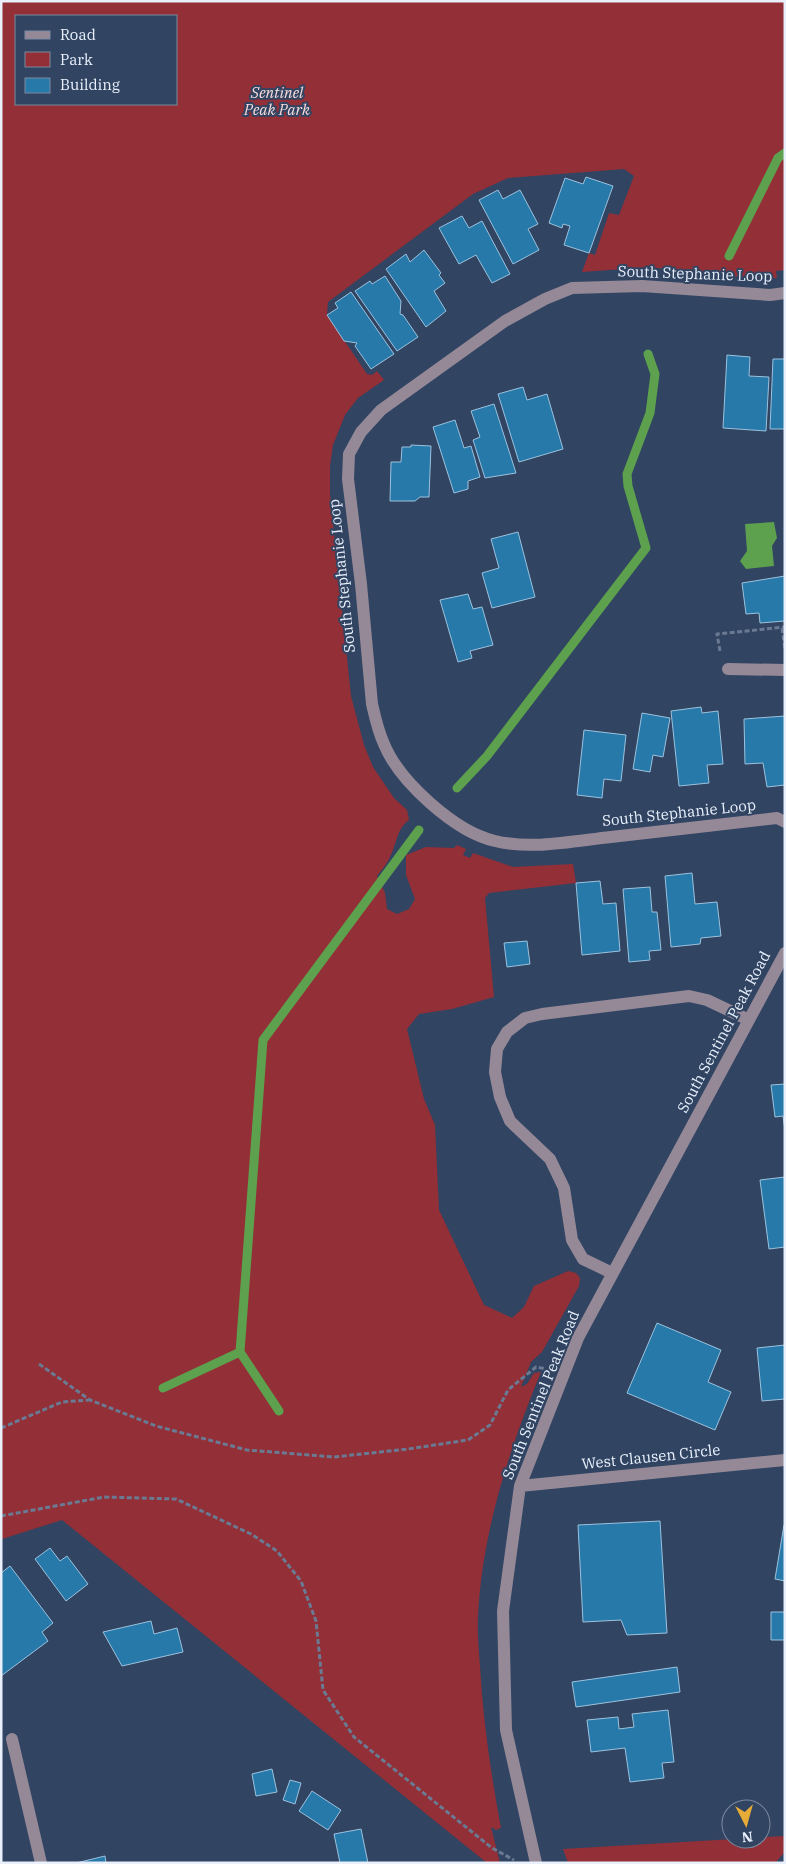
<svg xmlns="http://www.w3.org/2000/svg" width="786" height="1864" font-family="'IBM Plex Serif',serif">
  <rect width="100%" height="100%" fill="#314462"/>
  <!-- green -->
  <path fill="#932f37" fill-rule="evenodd" d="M1,1H785V270L776,271L777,278L758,279L649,267L582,272L589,253L595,255L609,213L619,215L634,176L624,169L508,178L473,194L328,302L327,315L367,374L372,375L377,371L384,380L358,398L345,415L333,445L330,466V494L351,696L364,745L373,767L394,798L407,810L409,820C396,829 397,845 389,859C386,865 381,871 377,876L385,893L387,909L397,914L409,909L415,899L406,875V855L426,847L454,848L457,845L466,849L463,855L470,858L473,853L513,867L573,864L576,883L489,893L485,898L494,997L452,1009L419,1014L407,1029L424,1099L435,1125L439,1210L484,1305L512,1318L524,1307L534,1286L568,1271L576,1273L580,1278L579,1286L542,1352L531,1362L521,1387L527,1384L534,1373L541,1372C509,1450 482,1532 478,1617C477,1633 479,1650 480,1666C483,1721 491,1774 501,1828L496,1830L491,1827L500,1863H487L62,1520L2,1539L1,1537ZM16,16H176V104H16Z
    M785,1836V1852L775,1863H568L563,1849Z"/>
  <!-- water -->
  <path fill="#5da04d" d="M774,522L777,538L772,546L774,566L746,569L740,561L747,551L745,524Z"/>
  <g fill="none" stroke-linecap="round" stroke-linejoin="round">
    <!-- stream -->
    <path stroke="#5da04d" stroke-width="9" d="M729,256L778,158L785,153
      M457,788L487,756L646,548L628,486L627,474L650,413L655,374L648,354
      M163,1388L240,1352
      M279,1411L240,1352L263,1040L419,830"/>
  </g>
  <!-- building -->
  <path fill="#2779aa" stroke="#9cc2de" d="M586,177L613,186L589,253L564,245L570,226L563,224L562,228L549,223L565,178L583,184Z
    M498,190L503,199L520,190L538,224L528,229L539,250L513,264L479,200Z
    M462,216L469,228L482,221L510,274L492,283L476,255L459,264L439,228Z
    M424,250L441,273L439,275L445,283L434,291L446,311L426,327L386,269L406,254L410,262Z
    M385,276L401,301L400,314L403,315L418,337L397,351L355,291L370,281L372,284Z
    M351,292L394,354L371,369L355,346L357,343L344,341L327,315L338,308L335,303Z
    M727,355L750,357L749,376L769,377L766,431L723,428Z
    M773,359H785V429H770Z
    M523,387L527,400L547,394L563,449L519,462L498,394Z
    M494,404L516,473L485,478L473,440L480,437L471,411Z
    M455,420L464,448L471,446L480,477L468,481V489L454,493L433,427Z
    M411,445L431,446L429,497H420L415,501H390L391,462H401L402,447H411Z
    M518,532L535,597L492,608L482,573L499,568L491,539Z
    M785,576V621L760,623L759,613L746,614L742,583Z
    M468,594L473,609L482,607L493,645L470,651L472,658L458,662L440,600Z
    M701,707L702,713L718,711L723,764L707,765L709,783L679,786L671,711Z
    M642,713L670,718L663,757L653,755L650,772L633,769Z
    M785,716V785L767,787L763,763L745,764L744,719Z
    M584,730L626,735L621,781L604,779L602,798L577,795Z
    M692,873L695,904L717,902L721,936L701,938L700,944L671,947L665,876Z
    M600,881L603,904L616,903L620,951L582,955L576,883Z
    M650,887L652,912H657L661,950L649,951L650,960L629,962L623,889Z
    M527,941L530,964L507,967L504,943Z
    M785,1084V1130L783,1116L775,1117L771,1085Z
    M785,1177V1247L769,1249L760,1180Z
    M657,1323L721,1350L708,1382L731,1392L715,1430L627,1393Z
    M785,1345V1399L762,1401L757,1348Z
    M660,1521L667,1633L627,1635L621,1620L583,1622L578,1525Z
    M784,1525L785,1526V1581L775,1579Z
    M50,1548L60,1561L67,1556L88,1584L66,1601L35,1559Z
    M10,1566L53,1623L42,1632L48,1641L1,1676V1573Z
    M771,1612H785V1640H771Z
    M151,1621L154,1634L177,1628L183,1652L122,1666L103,1632Z
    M677,1667L680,1692L576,1707L572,1682Z
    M668,1710L674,1762L662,1763L664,1778L630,1782L625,1748L591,1752L587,1720L618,1717L619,1729L634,1727L632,1714Z
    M272,1769L277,1792L256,1796L252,1774Z
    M290,1780L301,1783L295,1804L283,1800Z
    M312,1791L341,1810L328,1830L299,1811Z
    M361,1829L368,1863H340L334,1834Z
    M105,1856L106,1863H76Z"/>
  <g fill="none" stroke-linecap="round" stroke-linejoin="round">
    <!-- path -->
    <path stroke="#6b7a93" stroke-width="3" stroke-dasharray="5 2.5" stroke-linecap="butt" d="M782,628L785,649
      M720,651L717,634L785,627
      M39,1364L90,1400L156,1426L247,1450L334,1457L408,1449L468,1440L490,1425L508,1390L536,1367L546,1369
      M1,1428L62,1402L89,1400
      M1,1516L104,1497L176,1499L251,1534L277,1551L301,1581L316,1621L323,1690L354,1737L492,1848L514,1860"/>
    <!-- minor -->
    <path stroke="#958998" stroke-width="12" d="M785,293L770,295L642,286L572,288L545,299L505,321L381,410L361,432L349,454L348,479L361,584L372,704C375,717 378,731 384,744C399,781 455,832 495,841C532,850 574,841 611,837C666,831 722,824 777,818L785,822
      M728,669L785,670
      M612,1273L583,1259L572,1240L564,1188L550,1159L510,1121L500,1097L495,1072L497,1049L507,1032L525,1018L542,1014L689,996L707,1000L749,1020
      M520,1486L785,1460
      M12,1739L41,1863
      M536,1863L506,1730L503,1611L520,1486L578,1338L785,953"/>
  </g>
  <g text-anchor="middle" stroke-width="4" stroke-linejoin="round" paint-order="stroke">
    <!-- park labels -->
    <g font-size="15" font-style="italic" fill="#fadcdc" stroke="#314462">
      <text x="277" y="98">Sentinel<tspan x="277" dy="17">Peak Park</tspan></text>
    </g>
    <!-- street labels -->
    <g font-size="15" fill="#e9f0fc" stroke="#314462">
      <text transform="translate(695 274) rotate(2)" y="5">South Stephanie Loop</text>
      <text transform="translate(342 576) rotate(-96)" y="5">South Stephanie Loop</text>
      <text transform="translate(679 813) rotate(-6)" y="5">South Stephanie Loop</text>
      <text transform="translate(724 1032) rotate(-62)" y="5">South Sentinel Peak Road</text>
      <text transform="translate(541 1395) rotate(-68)" y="5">South Sentinel Peak Road</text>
      <text transform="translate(651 1457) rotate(-6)" y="5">West Clausen Circle</text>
    </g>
  </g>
  <!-- border -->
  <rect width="786" height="1864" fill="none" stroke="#e9f0fc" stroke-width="5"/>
  <!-- legend -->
  <rect x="15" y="15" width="162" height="90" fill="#314462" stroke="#7b89a0"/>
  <rect x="25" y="31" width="25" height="8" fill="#958998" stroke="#7b89a0"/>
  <text x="60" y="40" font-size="15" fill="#e9f0fc">Road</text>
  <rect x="25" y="52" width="25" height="15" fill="#932f37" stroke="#7b89a0"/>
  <text x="60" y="65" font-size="15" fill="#e9f0fc">Park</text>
  <rect x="25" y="78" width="25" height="15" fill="#2779aa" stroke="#7b89a0"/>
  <text x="60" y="90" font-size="15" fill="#e9f0fc">Building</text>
  <!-- north arrow -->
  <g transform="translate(746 1824) rotate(174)"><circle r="24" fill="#314462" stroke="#7b89a0"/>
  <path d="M0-4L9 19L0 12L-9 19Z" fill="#e7ac37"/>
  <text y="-8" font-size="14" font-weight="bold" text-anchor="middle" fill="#e9f0fc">N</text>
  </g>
</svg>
